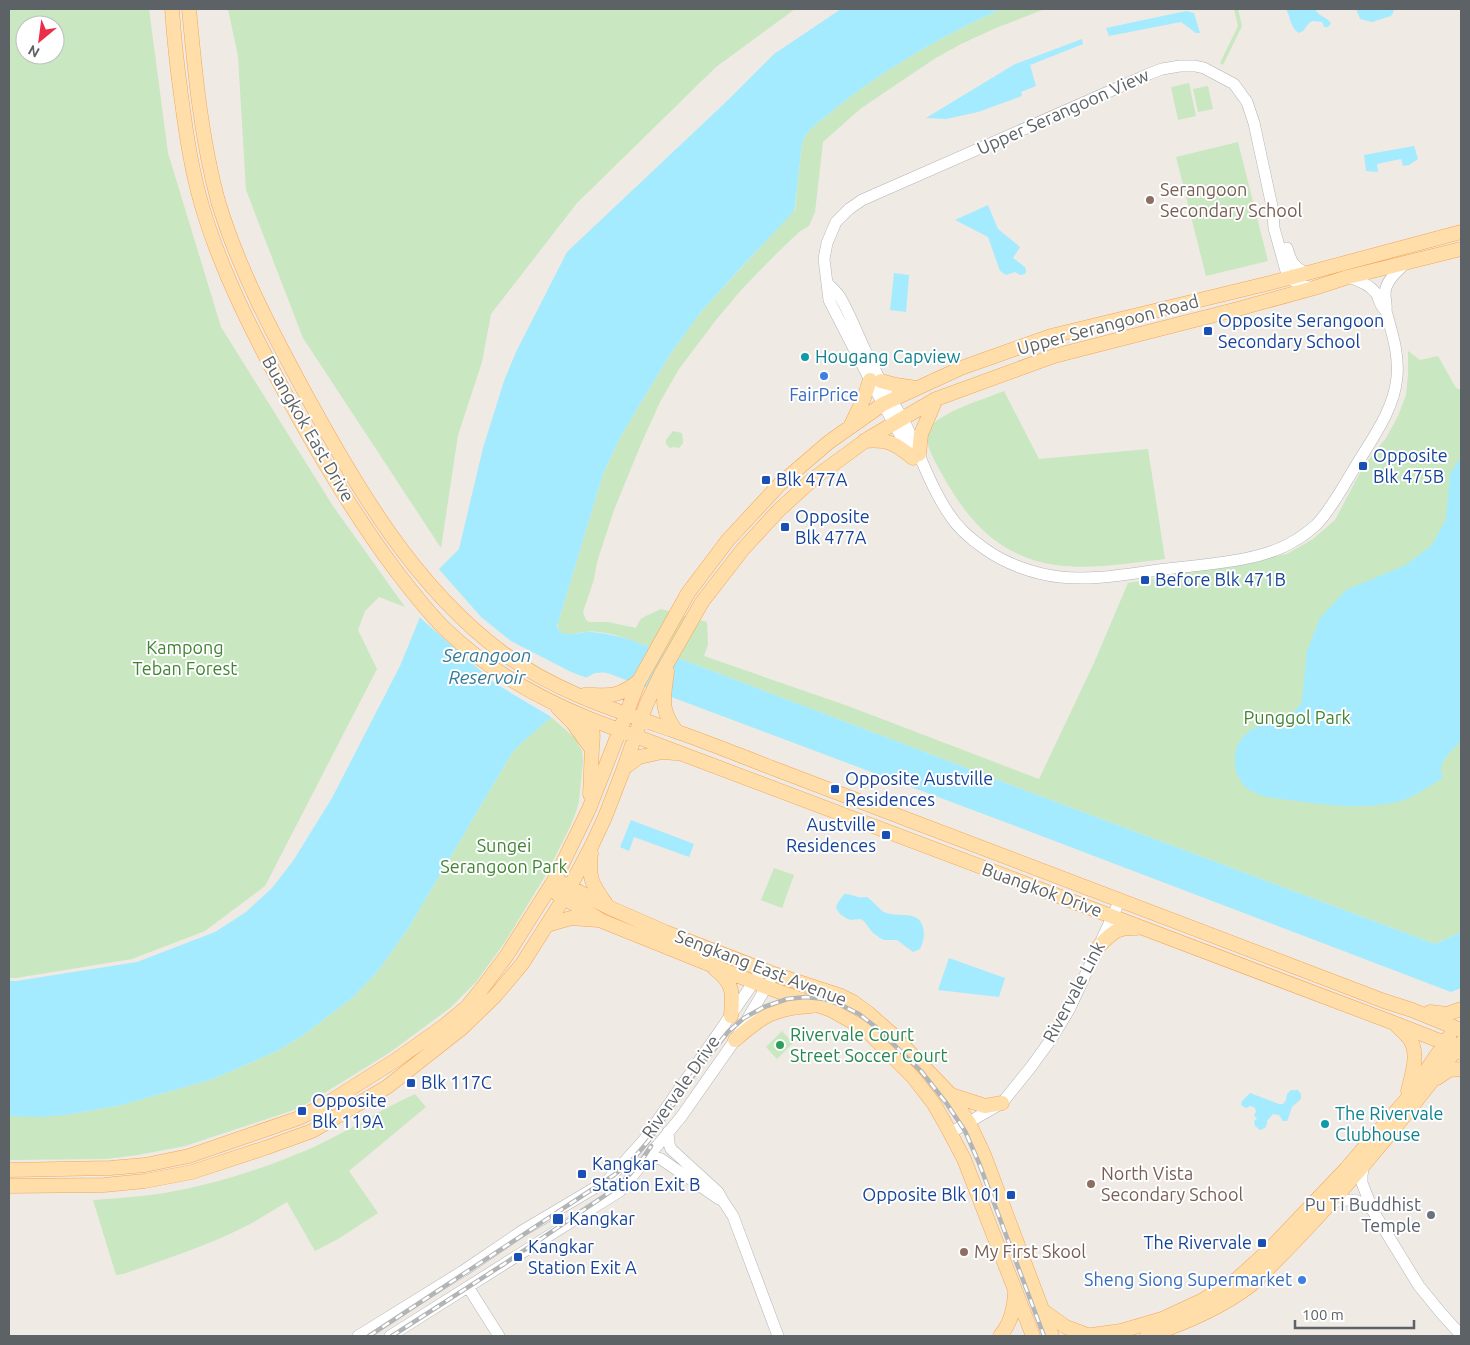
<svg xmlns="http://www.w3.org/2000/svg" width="1470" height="1345" font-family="Ubuntu,sans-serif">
  <rect width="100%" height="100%" fill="#efeae4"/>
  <!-- green -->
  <path fill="#c9e7c0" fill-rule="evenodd" d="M9,9H149L168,153L221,327L333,506L405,607L379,597L365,611L358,630L377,669L265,886L205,931L132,959L16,978H9ZM25,25H55V55H25Z
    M228,9H795L716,67L577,203L491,314L482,362L458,435L441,548L303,338L246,190L238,56Z
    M1001,9H1045L996,28L961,44L934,59L860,109L823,142L815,212L809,226L799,232L775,255L742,289L716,320L679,369L660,402L641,444L614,510L597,562L594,579L583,612L586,620L589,622H608L636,628L640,620L644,617L661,609L707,622L708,644L704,656L848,706L1039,779L1094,663L1128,583L1287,554L1313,539L1335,520L1363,467L1386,438L1398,416L1406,395L1408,375V351L1420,360L1438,356L1456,388L1461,390V932L1435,944L1032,793L628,639C614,635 599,630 585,632C578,632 571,636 565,635C559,633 557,628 558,623L603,474L622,434L671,353L700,313L795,209L802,143C807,129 819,122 830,113C881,71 941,36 1001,9Z
    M1234,9H1238L1242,26L1223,65L1220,63L1238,26Z
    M1189,83L1196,116L1178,120L1171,87Z
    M1208,86L1213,109L1198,112L1193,89Z
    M1238,142L1268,261L1206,276L1176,157Z
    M1004,391L1039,459L1148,449L1165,559C1121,564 1076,573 1033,560C985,544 961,509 938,467C932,455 923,442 930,428C938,413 987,398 1004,391Z
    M673,431L682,433L683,443L679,448L674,447L670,448L666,444V440Z
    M551,717L575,738L582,751L583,760L579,801L577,809L570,827L547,873L505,942L476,982L450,1008L389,1053L300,1108L185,1146L138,1155L106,1159L9,1160V1116L66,1115L122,1105L213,1079L277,1051L302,1036L352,998L378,971L409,927L512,753L529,735Z
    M774,868L794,875L782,908L761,900Z
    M782,1031L793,1043L777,1059L766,1047Z
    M415,1094L426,1107L349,1171L378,1213L338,1239L315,1251L287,1202C275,1209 263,1217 250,1224C210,1245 166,1259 123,1274L116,1275L93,1200C117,1198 141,1197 165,1193C216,1184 266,1168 314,1147C348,1131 380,1110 415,1094Z"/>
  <!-- water -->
  <path fill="#a4ebff" d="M841,9H1001C941,36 881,71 830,113C819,122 807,129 802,143L795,206L793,212L736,273L700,313L671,353L622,434L603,474L558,623L557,626L559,631C569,638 580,631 591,632C604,633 616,636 628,639L1032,793L1435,944L1461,932V988L1451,992L1010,824L610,674C603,672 597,672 591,675C576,682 562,706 550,718C537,730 523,740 512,753L409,927L378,971L352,998L302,1036L277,1051L213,1079L122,1105L66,1115L39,1117L9,1116V981H16L137,962L215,932L246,912L272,888L293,861L332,798L400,666L418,622L435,573L459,549L483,448L504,381L516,352L567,252L727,101L774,54Z
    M1286,9H1315C1318,16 1327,17 1331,23L1328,27H1324L1322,22L1313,21L1309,23L1303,31L1299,33C1290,28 1291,18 1286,9Z
    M1356,9H1393L1394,11L1391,16L1372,22L1360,19Z
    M1186,11L1194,13L1200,33H1196L1181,22L1109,36L1106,28Z
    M1082,39L1083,44L1030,65L1036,86L1021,92L1022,96L978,112L946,119L926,118L1015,64Z
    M1414,146L1418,159L1409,165L1403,166L1401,159L1377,164L1378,172L1366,171L1364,155Z
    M988,205L998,229L1020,247L1013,258L1025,267L1026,271L1025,274L1020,275L1015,272L1006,275L1000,271L988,237L955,220Z
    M894,273L909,275L906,312L890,310Z
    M1461,457V741C1452,751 1435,763 1443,778C1428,786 1413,799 1396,802C1361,810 1325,805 1290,800C1276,798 1259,798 1247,788C1236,779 1233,764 1236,750C1246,716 1296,725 1302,700L1307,651L1320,618L1346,590L1406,565L1432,545L1446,519L1450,474Z
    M631,820L694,844L689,857L634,837L629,851L620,847Z
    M844,894C853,894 858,899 867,897C872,900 881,911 884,912C892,916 903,914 912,916C926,919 926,938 920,949L913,952L897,940H884L880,938L872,932L864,921L860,919L851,920L846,918L840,914L836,908L837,904Z
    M949,958L1005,978L999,997L938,990Z
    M1291,1090H1298L1301,1094V1099L1292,1107L1288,1119L1287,1121H1283L1279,1115L1273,1114L1267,1121V1124L1265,1128L1260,1130L1255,1126L1254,1121L1257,1119L1254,1115L1256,1112L1255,1108L1251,1106L1246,1108L1241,1105L1242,1101L1250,1093L1279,1104H1283L1286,1100L1287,1094Z"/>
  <!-- pier -->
  <path fill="#efeae4" d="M437,567L481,617L511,641L571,672L590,679L585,682L553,718L496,684L418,616L433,572Z"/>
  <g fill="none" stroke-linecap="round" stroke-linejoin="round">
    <!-- minor casing -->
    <g stroke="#b0b4b7" stroke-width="12">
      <path id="minor" d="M1287,248C1291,262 1293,266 1307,274
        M1348,277C1358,280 1369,284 1376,293C1379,298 1379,303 1383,308
        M828,284C832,288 837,292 840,297C850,314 857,333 865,350C871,361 876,372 881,382C888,396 897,408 904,421C919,452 930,486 949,514C957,527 972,540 985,549C1006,564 1034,574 1060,577C1095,581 1132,573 1167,569C1205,564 1261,562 1294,541C1302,537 1309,531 1316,525C1331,510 1342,488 1354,469C1371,440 1394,411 1397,377C1399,353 1392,333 1386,311C1387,305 1385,300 1385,294C1385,282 1396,272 1405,264
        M911,455L870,380L829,300L824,259L827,243L836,222L849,209L862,200L1149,74L1162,69L1180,66H1195L1204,68L1234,84L1247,102L1254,123L1273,211L1274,228L1288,278L1304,286L1314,288
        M668,1132L669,1144L671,1149L718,1192L723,1201L733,1216L778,1336
        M950,1133L1002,1103L1031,1067L1052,1038L1069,1010L1120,900
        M1364,1163L1362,1175V1183L1373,1211L1419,1286L1441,1313L1461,1335
        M644,1164L649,1160L656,1158L661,1159L719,1199
        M1332,1202C1352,1199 1355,1197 1372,1210
        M468,1287L499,1336
        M358,1336L463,1271L522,1231L608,1180L644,1140L758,976
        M390,1336L620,1191L681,1117L735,1040L774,974"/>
    </g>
    <!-- major casing -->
    <g stroke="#f4a659" stroke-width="15">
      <path id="major" d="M172,9C174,38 177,66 181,95C186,133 191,168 202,206C221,271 252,331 284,391C317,452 352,512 394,568C410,589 425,609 444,628C486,669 536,697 590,719L1394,1023L1445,1043L1461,1053
        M189,9C195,73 201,138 218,201C238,268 272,332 305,393C358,489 414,587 503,653C554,691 614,710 672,730C707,742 741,756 775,769C977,847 1181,923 1384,1001L1412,1010L1461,1030
        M881,381L896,385L916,388
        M851,425L864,398L870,380
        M864,441C888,439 895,443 913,458
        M919,454L921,434L936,399
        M667,671C664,698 659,709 677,732
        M584,695C611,695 617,698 639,681
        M558,708L573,723L591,748
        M583,716C586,720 590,724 592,729C594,737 592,742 592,749C591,765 591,779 590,794
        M624,768L639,757L662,752L675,753
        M591,853C588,879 592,884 606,904
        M562,883L608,907L665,932L774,974L841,996L853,1002L868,1013L893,1035L951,1095L969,1123L984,1155L1052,1336
        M556,893L602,921L766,987L831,1010L865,1029L913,1077L934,1104L946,1125L964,1159L1033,1336
        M547,925L571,918L598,920
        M1099,946C1113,932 1117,927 1137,928
        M715,969C734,983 733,994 731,1016
        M1430,1012L1447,1014L1461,1009
        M1397,1026C1401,1030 1406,1034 1409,1038C1420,1053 1412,1074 1408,1091
        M735,1040C762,1016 774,1008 811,1006
        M1437,1078L1449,1070L1461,1069
        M951,1095L985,1106L1002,1103
        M9,1170L110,1168L145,1165L189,1156L299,1118L328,1103L396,1060L444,1026L467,1007L484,986L507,955L555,879L589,809L639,681L688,593L728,540L780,484L829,442L883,404L961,368L1051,336L1270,283L1461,232
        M9,1186L104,1185L145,1181L192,1172L265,1148L312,1131L387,1087L462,1028L495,996L522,964L564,898L591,847L605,817L624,768L646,705L661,674L702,602L743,549L779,510L813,479L869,438L936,399L1054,356L1234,310L1314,288L1348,277L1461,249
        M1042,1310L1066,1327L1090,1336
        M1000,1336C1011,1323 1014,1309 1015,1293
        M1085,1336L1121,1331L1162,1319L1203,1300L1237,1279L1269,1250L1346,1169L1369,1142L1407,1099L1449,1037
        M1147,1336C1183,1324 1220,1309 1251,1285C1328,1212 1397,1128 1461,1043"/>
    </g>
    <!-- minor -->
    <use href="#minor" stroke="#fff" stroke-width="11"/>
    <!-- major -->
    <use href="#major" stroke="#ffdea9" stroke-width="14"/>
    <!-- rail casing -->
    <g stroke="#b3b4b5" stroke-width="4.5">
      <path id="rail" d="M369,1336L614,1175L633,1159L650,1139L690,1079L728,1032L744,1018L764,1007L787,999L806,997L824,999L841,1005L859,1014L877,1028L921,1071L947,1104L965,1131L979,1163L1044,1336
        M392,1336L504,1264L619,1186L640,1163L651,1146"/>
    </g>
    <!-- rail -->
    <use href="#rail" stroke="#fff" stroke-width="2.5" stroke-dasharray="8" stroke-linecap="butt"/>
  </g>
  <!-- markers -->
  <g fill="#8d6e63" stroke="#fff" stroke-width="2">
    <circle cx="1150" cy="200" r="5"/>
    <circle cx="1091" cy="1184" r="5"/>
    <circle cx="964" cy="1252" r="5"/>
  </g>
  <g fill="#1a4fb4" stroke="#fff" stroke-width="2">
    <rect x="1203" y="326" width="10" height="10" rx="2.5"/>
    <rect x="1358" y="461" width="10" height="10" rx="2.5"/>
    <rect x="761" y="475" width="10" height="10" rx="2.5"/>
    <rect x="780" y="522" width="10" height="10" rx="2.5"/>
    <rect x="1140" y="575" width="10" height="10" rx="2.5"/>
    <rect x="830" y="784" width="10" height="10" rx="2.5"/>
    <rect x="881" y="830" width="10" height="10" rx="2.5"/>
    <rect x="406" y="1078" width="10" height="10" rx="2.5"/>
    <rect x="297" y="1106" width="10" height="10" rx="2.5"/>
    <rect x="577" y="1169" width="10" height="10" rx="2.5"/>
    <rect x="1006" y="1190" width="10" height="10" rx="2.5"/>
    <rect x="552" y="1213" width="12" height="12" rx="2.5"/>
    <rect x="1257" y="1238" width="10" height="10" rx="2.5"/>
    <rect x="513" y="1252" width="10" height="10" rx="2.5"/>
  </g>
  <g fill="#0f9aa8" stroke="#fff" stroke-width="2">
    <circle cx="805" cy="357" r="5"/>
    <circle cx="1325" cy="1124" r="5"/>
  </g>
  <g fill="#3f7fe0" stroke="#fff" stroke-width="2">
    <circle cx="824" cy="376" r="5"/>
    <circle cx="1302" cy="1280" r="5"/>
  </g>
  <circle fill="#2e9e5b" stroke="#fff" stroke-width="2" cx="780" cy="1045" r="5"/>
  <circle fill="#6b7280" stroke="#fff" stroke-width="2" cx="1431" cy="1215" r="5"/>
  <g text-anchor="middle" stroke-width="4" stroke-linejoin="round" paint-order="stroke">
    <!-- street labels -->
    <g font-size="18" fill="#5c6265" stroke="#fff">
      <text transform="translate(1063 112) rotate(-24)" y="6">Upper Serangoon View</text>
      <text transform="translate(1108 325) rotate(-15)" y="6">Upper Serangoon Road</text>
      <text transform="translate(308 429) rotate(60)" y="6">Buangkok East Drive</text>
      <text transform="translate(1042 890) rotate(20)" y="6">Buangkok Drive</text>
      <text transform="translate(761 968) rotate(21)" y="6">Sengkang East Avenue</text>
      <text transform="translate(1074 992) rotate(-62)" y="6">Rivervale Link</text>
      <text transform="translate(681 1087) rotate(-55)" y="6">Rivervale Drive</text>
    </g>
    <!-- education labels -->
    <g font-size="18" fill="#785e54" stroke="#fff" text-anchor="start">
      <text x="1160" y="196">Serangoon<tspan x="1160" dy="21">Secondary School</tspan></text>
      <text x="1101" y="1180">North Vista<tspan x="1101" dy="21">Secondary School</tspan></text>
      <text x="974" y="1258">My First Skool</text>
    </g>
    <!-- transit labels -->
    <g font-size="18" fill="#164399" stroke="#fff" text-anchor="start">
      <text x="1218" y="327">Opposite Serangoon<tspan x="1218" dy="21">Secondary School</tspan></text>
      <text x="1373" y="462">Opposite<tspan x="1373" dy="21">Blk 475B</tspan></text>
      <text x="776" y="486">Blk 477A</text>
      <text x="795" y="523">Opposite<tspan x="795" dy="21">Blk 477A</tspan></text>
      <text x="1155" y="586">Before Blk 471B</text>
      <text x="845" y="785">Opposite Austville<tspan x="845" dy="21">Residences</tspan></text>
      <text x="876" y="831" text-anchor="end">Austville<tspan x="876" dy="21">Residences</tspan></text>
      <text x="421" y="1089">Blk 117C</text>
      <text x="312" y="1107">Opposite<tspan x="312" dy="21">Blk 119A</tspan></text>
      <text x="592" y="1170">Kangkar<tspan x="592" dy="21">Station Exit B</tspan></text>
      <text x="1001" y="1201" text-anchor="end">Opposite Blk 101</text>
      <text x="569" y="1225">Kangkar</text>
      <text x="1252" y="1249" text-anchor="end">The Rivervale</text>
      <text x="528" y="1253">Kangkar<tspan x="528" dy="21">Station Exit A</tspan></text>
    </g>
    <!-- culture labels -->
    <g font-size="18" fill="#0d838f" stroke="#fff" text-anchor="start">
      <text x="815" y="363">Hougang Capview</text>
      <text x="1335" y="1120">The Rivervale<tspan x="1335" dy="21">Clubhouse</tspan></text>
    </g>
    <!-- shop labels -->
    <g font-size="18" fill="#366cbe" stroke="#fff">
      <text x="824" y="401">FairPrice</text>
      <text x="1292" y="1286" text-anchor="end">Sheng Siong Supermarket</text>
    </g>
    <!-- park labels -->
    <g font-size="18" fill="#418533" stroke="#fff">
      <text x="185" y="654">Kampong<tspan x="185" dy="21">Teban Forest</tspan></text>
      <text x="1297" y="724">Punggol Park</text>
      <text x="504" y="852">Sungei<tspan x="504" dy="21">Serangoon Park</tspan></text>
    </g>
    <!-- leisure labels -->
    <g font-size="18" fill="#27864d" stroke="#fff" text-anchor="start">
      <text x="790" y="1041">Rivervale Court<tspan x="790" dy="21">Street Soccer Court</tspan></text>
    </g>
    <!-- worship labels -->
    <g font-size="18" fill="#5b616d" stroke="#fff" text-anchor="end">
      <text x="1421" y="1211">Pu Ti Buddhist<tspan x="1421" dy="21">Temple</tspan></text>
    </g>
    <!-- water labels -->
    <g font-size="19" font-style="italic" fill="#377c99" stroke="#fff">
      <text x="487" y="662">Serangoon<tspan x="487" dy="22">Reservoir</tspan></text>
    </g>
  </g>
  <!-- border -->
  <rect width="1470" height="1345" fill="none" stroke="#5c6265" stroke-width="20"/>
  <!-- north arrow -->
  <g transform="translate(40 40) rotate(209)"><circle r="24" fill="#ffffff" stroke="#bec0c1"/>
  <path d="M0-4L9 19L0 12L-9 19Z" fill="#ec2d48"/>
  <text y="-8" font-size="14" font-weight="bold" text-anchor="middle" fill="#5c6265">N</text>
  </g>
  <!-- scale -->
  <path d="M1295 1320v8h119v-8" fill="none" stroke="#5c6265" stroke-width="2.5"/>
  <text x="1302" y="1320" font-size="15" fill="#5c6265" stroke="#ffffff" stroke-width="4" paint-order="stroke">100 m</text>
</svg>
